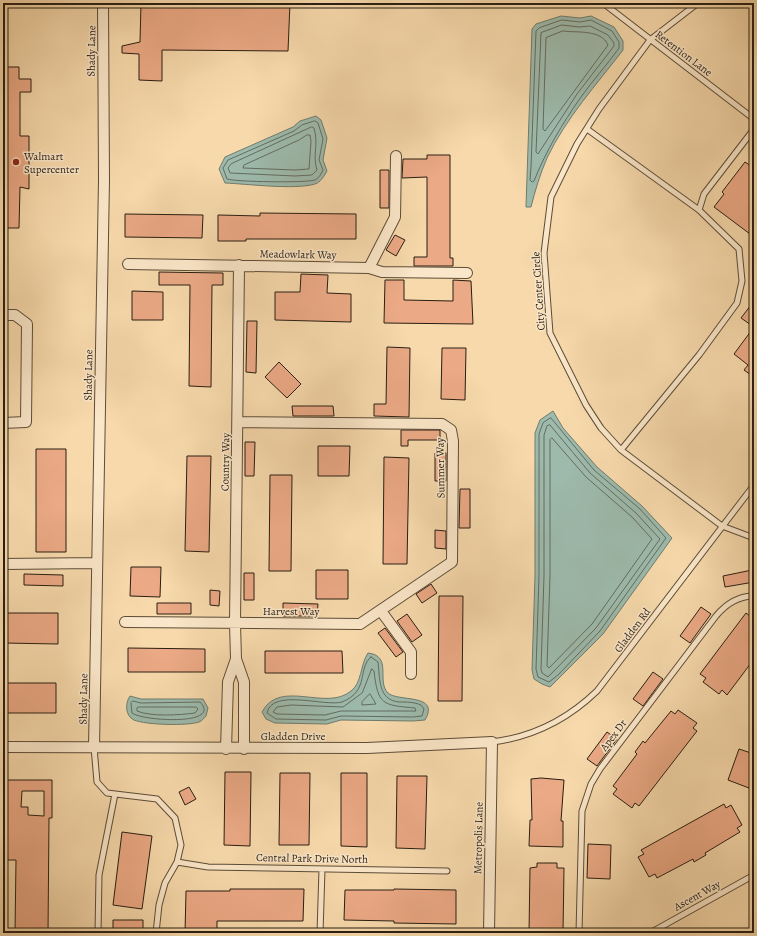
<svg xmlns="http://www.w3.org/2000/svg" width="757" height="936" font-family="Alegreya,serif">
  <rect width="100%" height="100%" fill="#f7d9ab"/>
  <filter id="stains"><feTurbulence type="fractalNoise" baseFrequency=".005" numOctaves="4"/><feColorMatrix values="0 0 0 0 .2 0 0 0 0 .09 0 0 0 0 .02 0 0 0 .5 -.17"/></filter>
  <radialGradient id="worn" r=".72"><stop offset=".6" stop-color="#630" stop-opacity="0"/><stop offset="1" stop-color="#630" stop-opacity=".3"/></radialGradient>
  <!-- water -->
  <path fill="#9dbaac" stroke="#6f7c6e" d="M561,16L580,18L591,16L614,27L623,41V50C597,84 566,118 547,158C540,174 535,191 531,207H526L532,29L536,24Z
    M316,116L321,120L327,138L323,160L327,171C324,176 321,182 315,184C294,190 248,184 225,183L219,169L225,157L293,127L300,121Z
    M553,411L563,428L597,467L642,506L672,538L603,634L550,687L542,684L534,679L532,670L535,576V433L540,420Z
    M368,653C393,656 376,681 388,693C397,702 441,693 425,720L413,721L341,720L327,724L275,723L266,719L262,712C280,678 326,712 351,691C362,683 360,665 368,653Z
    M130,696L141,699H203L208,708L206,716C204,718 202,721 199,722C188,726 146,725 134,720C125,716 125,703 130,696Z"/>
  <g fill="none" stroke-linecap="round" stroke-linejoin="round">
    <!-- shore -->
    <path stroke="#636c5f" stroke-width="1" d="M562,20L580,22L591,20L612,31L619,42V48C607,65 593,80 581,97C562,124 546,151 534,181L532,182L530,180L531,167L536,31L539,28Z
      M562,25L579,27L590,26L608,35L614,43V46L577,94L538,154L536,152L541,33Z
      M563,31C577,33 601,29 608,45L545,131L543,129L546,38Z
      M315,121L318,123L323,139L319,160L323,170C321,174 319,178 315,180C305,183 237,182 227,179L223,168L228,160L294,131L302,125Z
      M312,127L314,128C319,145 312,155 317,170L312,175L295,176L230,173L228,168L231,164Z
      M307,135H310L311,141L309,169L295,170L243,168L244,165L299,140Z
      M551,418L594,470L640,509L666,538L600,631L558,675L549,682L538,677L536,669L539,576V434L543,423Z
      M550,425L590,473L636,513L660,539L596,628L548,677L542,673L541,669L544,576V435L547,426Z
      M552,438L586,477L632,517L652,539L592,624L549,668L547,666L550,576V440Z
      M371,657L378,662C380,679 378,700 399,702C407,702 414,702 421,705L424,709L422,716L413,717L341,716L326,720L276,719L267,713C272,688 325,707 342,702C370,691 357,668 371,657Z
      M372,669L374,671C378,705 382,705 415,708L416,711H341L325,715L277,714L273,712L277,707L291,705L343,707L362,693Z
      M370,694L376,704L362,705V702Z
      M133,701L141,703L200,702C223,726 142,721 132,713L131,703Z
      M139,707H196L198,709L195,713C180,715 151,717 137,711V708Z"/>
  </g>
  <!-- building -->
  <path fill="#eba985" stroke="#291e12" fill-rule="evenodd" d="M141,3H290L288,51L162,50V81L139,80V54L122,53V46L140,42Z
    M3,67H19V79H31V92H20V136H29V189L20,187L19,228H3Z
    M427,155H450V258H453V266H414V257H427V177L402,178L403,159H427Z
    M745,162L754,168V237L714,207L724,194L722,192Z
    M380,170H389V208H380Z
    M260,213L356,214V239H246V241H218V215L260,216Z
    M125,214L203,215L202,238L125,237Z
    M395,235L405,240L396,256L386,250Z
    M159,272L223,273V285H212L211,387L189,386L190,285H159Z
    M301,274L328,275L327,293L351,294V322L275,320V292H300Z
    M385,280H404V300L453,301V280L471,281L473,324L384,323Z
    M132,291L163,292V320H132Z
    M754,301V377L744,370L748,365L734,354L754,327L741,318Z
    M247,321H257L256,373L246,372Z
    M387,347L410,348L409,417L374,416V404H386Z
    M442,348H466L465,400L441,399Z
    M279,362L301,384L287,398L265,377Z
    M292,406H333L334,416H293Z
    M401,430H440V440H408V446H401Z
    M245,442H255L254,476H245Z
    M318,446H350L349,476H318Z
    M36,449H66V552H36Z
    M435,453H446V481H435Z
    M187,456H211L209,552L185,551Z
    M384,457L409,458L407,564H383Z
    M270,475H292L291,571H269Z
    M460,489H470V528H459Z
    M435,530L446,531V549L435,548Z
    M131,567H161L160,597L130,596Z
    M316,570H348V599H316Z
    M752,570L754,582L725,587L723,576Z
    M244,573H254V600H244Z
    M24,574L63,575V586L24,585Z
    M431,584L437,593L422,603L416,594Z
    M210,590L220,591L219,606L210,605Z
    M439,596H463L462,701H438Z
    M157,603H191V614H157Z
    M283,603L318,604L317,616H283Z
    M701,607L711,614L690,643L680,636Z
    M3,613H58V644L3,643Z
    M746,613L754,619V659L727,695L722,690L719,694L703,682L706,678L700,674Z
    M407,614L422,635L412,642L397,621Z
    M385,628L403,652L396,657L378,633Z
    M128,648L205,649V672H128Z
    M265,651H342L343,673H265Z
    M653,672L663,679L643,706L633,699Z
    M3,683H56V713H3Z
    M678,710L697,723L693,728L697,731L639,806L635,803L632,808L613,794L617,789L613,786L637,754L635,752L643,741L645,743L671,711L675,714Z
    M607,732L617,739L597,766L587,759Z
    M739,749L754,754V775L749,788L728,780Z
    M225,772H251L250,846L224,845Z
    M280,773H310L309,845H279Z
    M341,773H367V847L341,846Z
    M397,776H427L425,849L396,848Z
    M541,778L564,780L561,821H563V847L529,846L530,820H532L531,779Z
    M3,780H52V818H49L48,933H15L16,860H3ZM22,791H44V816L28,815V807H21Z
    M189,787L196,799L185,805L179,792Z
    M724,804L726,808L731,805L742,825L737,828L740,832L705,853L706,855L694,862L693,859L657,878L655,874L649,877L638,857L644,854L641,850Z
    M122,832L152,836L142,909L113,905Z
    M588,844L611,845L610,879L587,878Z
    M537,863H557V868H564L563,933H529L530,868L537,867Z
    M230,889H304L303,921H217V933H185L186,891H230Z
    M394,889L456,890V924L394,923V921L344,920L345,890H394Z
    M113,920H143V933H113Z"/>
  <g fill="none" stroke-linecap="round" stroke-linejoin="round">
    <!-- service casing -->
    <g stroke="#5c4d38" stroke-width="7">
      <path id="service" d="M603,3L754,119
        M698,3L650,40L599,109L577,144L551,197L544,253L550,333L586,405L601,428L621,450L722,526L754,538
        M587,129L699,210
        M621,450L699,355L737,303L742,281L739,249L699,210L704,194L754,129
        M492,742C533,737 567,720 597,691L754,485
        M94,747L97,782L107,793L157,799L175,818L181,845L177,862L165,883L159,905L156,933
        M177,862L208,867L447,871
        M98,933L99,875L115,794
        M320,933L322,869
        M579,933L582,811L591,784L600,769L716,616C726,604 738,596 754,596
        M650,933L754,875"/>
    </g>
    <!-- minor casing -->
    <g stroke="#5c4d38" stroke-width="12">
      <path id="minor" d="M128,264L369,268L382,272L467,273
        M239,265L235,623L236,659L244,682V749
        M369,268L395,217L396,156
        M3,315H15L27,324L26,422L3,423
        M3,564L97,563
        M381,611L411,652V674
        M125,622L360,624L452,562L453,441L451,430L442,424L238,422
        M3,747L367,748L492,742L489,933
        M94,747L104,180L103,3
        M226,749L228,682L236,659"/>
    </g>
    <!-- service -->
    <use href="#service" stroke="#fae6c8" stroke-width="5"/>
    <!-- minor -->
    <use href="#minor" stroke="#fae6c8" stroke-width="10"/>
  </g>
  <!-- markers -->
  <circle fill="#8f2418" stroke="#fae6c8" stroke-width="1.5" cx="16" cy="162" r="4"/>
  <g text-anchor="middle" stroke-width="3" stroke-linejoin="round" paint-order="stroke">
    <!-- street labels -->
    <g font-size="11" fill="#291e12" stroke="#fae6c8">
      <text transform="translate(91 51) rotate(-89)" y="4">Shady Lane</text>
      <text transform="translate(684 53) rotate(37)" y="4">Retention Lane</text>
      <text transform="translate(298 254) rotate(1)" y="4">Meadowlark Way</text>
      <text transform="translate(538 291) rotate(-94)" y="4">City Center Circle</text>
      <text transform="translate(88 375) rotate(-89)" y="4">Shady Lane</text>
      <text transform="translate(225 462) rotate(-89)" y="4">Country Way</text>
      <text transform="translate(440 468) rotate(-91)" y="4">Summer Way</text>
      <text x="291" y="615">Harvest Way</text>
      <text transform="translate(632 630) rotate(-53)" y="4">Gladden Rd</text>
      <text transform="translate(83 699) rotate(-89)" y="4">Shady Lane</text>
      <text transform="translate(613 735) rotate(-53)" y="4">Apex Dr</text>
      <text x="293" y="740">Gladden Drive</text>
      <text transform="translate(478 838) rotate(-89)" y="4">Metropolis Lane</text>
      <text transform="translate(312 858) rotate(1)" y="4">Central Park Drive North</text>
      <text transform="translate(697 895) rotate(-29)" y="4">Ascent Way</text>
    </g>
    <!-- poi labels -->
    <g font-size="11" fill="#291e12" stroke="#fae6c8" text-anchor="start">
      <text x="24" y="160">Walmart<tspan x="24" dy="13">Supercenter</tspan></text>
    </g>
  </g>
  <!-- margin -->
  <rect width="757" height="936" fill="none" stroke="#f7d9ab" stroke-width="16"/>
  <rect x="4" y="4" width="749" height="928" fill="none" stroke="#291e12" stroke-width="2"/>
  <rect x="8" y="8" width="741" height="920" fill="none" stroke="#291e12"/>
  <rect width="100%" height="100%" filter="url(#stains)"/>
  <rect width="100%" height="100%" fill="url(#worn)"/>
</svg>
